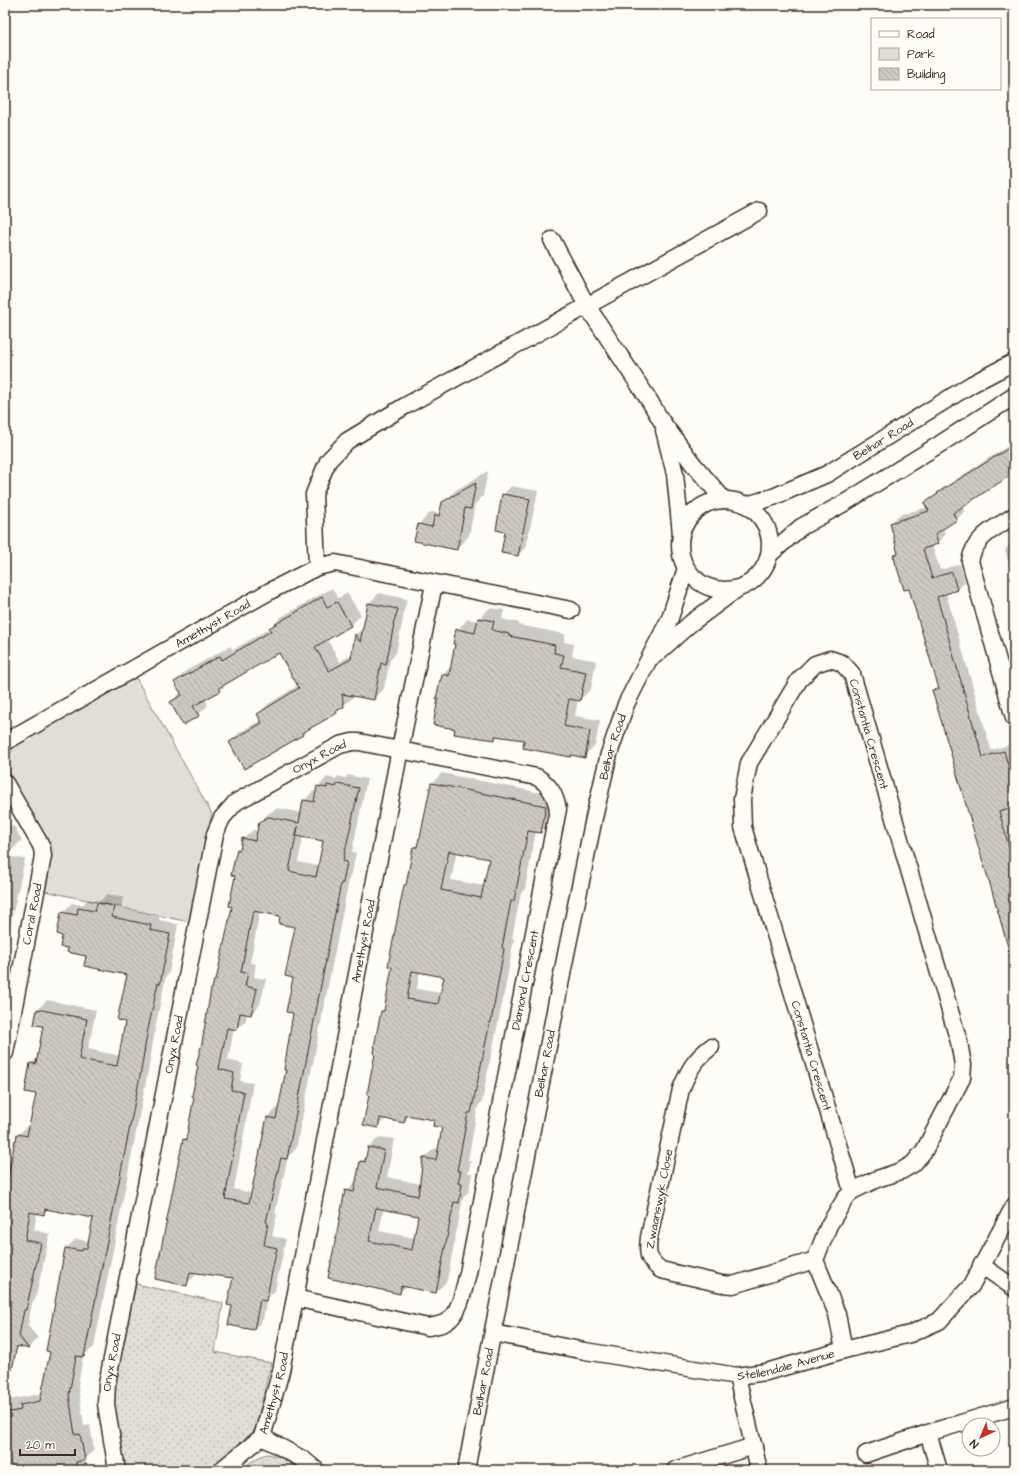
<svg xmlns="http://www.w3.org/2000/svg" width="1019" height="1475" font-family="'Architects Daughter',sans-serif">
  <defs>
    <pattern id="grass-dots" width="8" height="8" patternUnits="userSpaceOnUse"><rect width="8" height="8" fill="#e1ded7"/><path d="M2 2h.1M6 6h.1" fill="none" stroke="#c2bfb8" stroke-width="1.8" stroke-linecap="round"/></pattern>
    <pattern id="building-back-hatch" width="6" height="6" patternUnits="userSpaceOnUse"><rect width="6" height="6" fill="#cdc8c2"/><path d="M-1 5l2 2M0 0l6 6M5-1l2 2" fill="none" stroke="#b1aca6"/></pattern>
  </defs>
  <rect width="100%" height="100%" fill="#fdfcf7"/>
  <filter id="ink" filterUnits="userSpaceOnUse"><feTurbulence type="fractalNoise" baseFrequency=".025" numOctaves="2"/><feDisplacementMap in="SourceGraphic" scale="8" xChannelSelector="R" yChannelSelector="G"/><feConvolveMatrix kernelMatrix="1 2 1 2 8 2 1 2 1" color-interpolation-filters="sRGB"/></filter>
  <g filter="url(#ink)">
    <!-- grass -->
    <path fill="url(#grass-dots)" stroke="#8e847a" d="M136,1284L223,1303L215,1352L271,1363L256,1426L249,1440L213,1470H124L114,1406L115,1387Z
      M267,1454L280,1457L302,1470H241C249,1463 256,1457 267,1454Z"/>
    <!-- park -->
    <path fill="#e1ded7" stroke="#8e847a" d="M135,676L212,814L208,828L189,922L45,891C49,873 53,858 47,840L10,774C6,762 9,754 16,744Z"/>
    <!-- shadow -->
    <path fill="#0003" fill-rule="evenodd" d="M1014,442V472L962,507L965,511L957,519L943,528L945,535L937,543L932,545L940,570L960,564L965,582L957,590L946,593L991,750L1012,744L1014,752V806L1008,807L1014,828V946L934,691L939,686L910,588L895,555L899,551L891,523L899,515L928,507L925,503L946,486Z
      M488,471L483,496L475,504L469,536L456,549L418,525L431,512L438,513L441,510L443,503L456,490Z
      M511,486L538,491L526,547L518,555L506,531L503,495Z
      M1014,532V582L1005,550L1013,541L1010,536Z
      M332,588L338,598L347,593L361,615L350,626L327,639L340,662L352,654L356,634L365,626L369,603L379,593L407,599L403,614H404L396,653L390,660L384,689L374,699L354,696L337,712L310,727L303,734L230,742L240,732L261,720L258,714L268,704L299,685L280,652L228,682L220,690L205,698L208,705L198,715L171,702L181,692L175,682L186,671L230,646L233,650L270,628L281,617Z
      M490,608L504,610L502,619L519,623V625L565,634L564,642L574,644L572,656L596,661L591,689L580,700L578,699L575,716L600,720L595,746L584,756L572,754L571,756L525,740L498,735L494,739L442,679L443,675L452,665L457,630L468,619L478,621L479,618Z
      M1014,628V651L1009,633Z
      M442,773L556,796L551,822L540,832L536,831L525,889L521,893L512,938H514L507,979L490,1062L489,1064L482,1102L478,1106L468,1160L471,1161L468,1173H472L469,1191L463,1198L447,1281L436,1292L407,1286L399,1293L329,1277L346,1191L357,1180L360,1162L368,1155L369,1147L380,1137L394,1139L387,1177L421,1184L424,1158L435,1148L439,1149L443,1127L435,1120L410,1115L404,1122L386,1118L378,1127L376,1053L382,1011L386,1007L405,885L407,883L414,847L419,843L421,837L431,784ZM457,851L490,858L485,886L451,880ZM420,971L445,976L441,993L417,989ZM384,1208L419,1215L415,1238L379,1231Z
      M348,775L367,779L352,852L356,853L352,873L350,875L296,1149L288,1157L275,1213L277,1214L272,1236L286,1239L275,1291L267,1298L263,1320L254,1329L233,1306L234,1278L196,1272V1275L186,1284L184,1140L188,1136L215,980L218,978L233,906L238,850L242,846L243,839L253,830L258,831L260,822L269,813L278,808L301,813L304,801L313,791L317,792L318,787L327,777L335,779L338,776L345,778ZM303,836L325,840L319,866L298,862ZM260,911L281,916L296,926L294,977L295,1013L287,1069L279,1108H277L268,1117L252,1193L234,1189L253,1083L240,1081L243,1064L228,1060L234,1029H237L246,1020L247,1013L251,1014L260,1005L266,979L254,977L256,964L250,963Z
      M5,816L11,827L14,826L22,840L12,850L5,854Z
      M5,856L25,859L8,935H10L5,960Z
      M107,894L123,897L121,908L160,916L159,920L178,924L169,973L166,976L156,1024L150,1061L94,1347L83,1356L78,1385L84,1426L90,1425L94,1450L86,1458L88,1470H5V1198L16,1141L18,1135L28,1125L30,1126L37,1094L31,1064L38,1057L44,1026L35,1024L38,1009L47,1000L96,1010L88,1049L120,1056L126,1021L128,974L69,948L63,935L62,913L72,903L82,905L89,899L100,901ZM48,1209L94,1217L89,1241L76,1239L66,1248L51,1351L43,1393L9,1400L7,1368L11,1344L29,1348L38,1338L28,1326L32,1303L35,1300L50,1234L34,1230L37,1212L44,1213Z"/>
    <!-- building -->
    <path fill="url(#building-back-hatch)" stroke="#3b2a1e" fill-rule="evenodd" d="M1009,448L1014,456V473L953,513L957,520L935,534L938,544L923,549L932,578L952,572L957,590L937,597L973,724L983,757L1004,751L1014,786V807L999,811L1014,864V954H1010L990,884L982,859L932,690L939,689L909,589L904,590L893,555L898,554L890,523L929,511L924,503L938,494L937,493Z
      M476,483L471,509L465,508L457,550L414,541L418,524L432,527L435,515L439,516L442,502Z
      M502,494L530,499L518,556L501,553L505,532L496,530Z
      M322,597L327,607L337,602L351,626L315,647L329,671L351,659L355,634L360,642L368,603L398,609L393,624H394L386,665L381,663L374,700L342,694L344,707L336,711L337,713L302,733L303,735L244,769L229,742L262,723L257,714L299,688L279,653L219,688L221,691L193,706L199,716L183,725L170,702L182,695L174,682L220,656L222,660L271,631L269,628Z
      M478,618L494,621L492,630L509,634V636L555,645L554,653L564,655L561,667L586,672L580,701L569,699L564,726L590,731L585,758L571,755V757L523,748L524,740L495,736V740L454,734L455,729L433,725L438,699H436L440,680H441L442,674L449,676L455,644H453L456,629L475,633Z
      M431,783L546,806L541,833L528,831L514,901H511L502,948L504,949L491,1022H490L471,1113H468L457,1171H461L458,1183L462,1184L459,1203L454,1202L436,1293L401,1286L400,1294L328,1278L345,1190L354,1192L360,1161L365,1162L368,1147L384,1150L377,1187L418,1196L423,1158L436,1160L442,1128L433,1126L434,1120L406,1115L404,1123L380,1118L378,1128L363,1125L369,1095L367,1094L375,1054L374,1053L375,1047H374L381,1011H384L392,967L388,966L404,885H406L413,847H417L419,838H420ZM449,851L489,859L481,898L441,890ZM412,971L444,977L438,1004L407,999ZM376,1208L418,1216L412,1250L369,1241Z
      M337,784L359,788L343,861L347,862L343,883H341L287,1159L281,1158L266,1222L268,1223L264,1245L277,1248L266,1301L260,1300L254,1330L228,1325L232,1306L227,1305L233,1278L190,1272L187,1286L155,1279L183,1139L186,1140L194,1097L192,1096L198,1066L196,1065L202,1043L211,989H212L214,980H216L232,907L229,906L235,876L231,875L237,849L240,850L242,838L255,841L259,822L268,817L299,823L303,800L314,802L317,786L327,788V785L336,787ZM298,826L296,836L323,841L316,877L289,871ZM253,911L280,916L279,924L295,927L285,976L293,978L286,1012L293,1013L284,1070H286L276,1119L267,1117L249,1203L225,1199L244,1092L231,1090L234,1073L219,1069L227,1028L237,1030L240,1013L251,1015L257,989L245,986L248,973L241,972Z
      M97,903L114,906L112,917L151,925L150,930L170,934L160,984L158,983L147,1034L141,1071L84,1357L76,1356L69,1395L75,1435L80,1434L85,1460L76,1462L77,1470H5V1413L21,1410L20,1405L40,1401L50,1352L46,1351L65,1248L82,1251L83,1248H87L93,1218L45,1209L44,1215L30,1212L25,1240L41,1243L26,1310H24L19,1336L29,1349L17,1346L12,1370L5,1369V1192L15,1140L16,1141L17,1134L27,1136L36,1094L25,1092L30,1063L36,1064L43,1026L34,1025L37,1009L87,1019L79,1059L117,1066L125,1022L117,1020L127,975L84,966L86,956L67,952L68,948L60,947L62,936L57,934L61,912L77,915L78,908L95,911Z"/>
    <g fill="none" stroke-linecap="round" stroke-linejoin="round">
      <!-- minor casing -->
      <g stroke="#3b2a1e" stroke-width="19">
        <g id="minor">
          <path d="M552,240L587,306L649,400L662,422L693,464L724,500"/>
          <path d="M664,430L675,474L681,534"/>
          <circle cx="725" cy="545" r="45"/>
          <path id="s1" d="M747,505L773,497L827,474L972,384L1014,362"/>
          <path d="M1014,516C994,529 975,536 970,561L1014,718"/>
          <path d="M770,554L801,527L846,502L940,444L1014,396"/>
          <path d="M317,567L314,494L328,461L347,441L405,406L759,211"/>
          <path d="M654,656L691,623L737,589"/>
          <path id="s2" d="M5,742L270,591L317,567L335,563L571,610"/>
          <path d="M5,783L39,842L42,848L43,856L5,1053"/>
          <path d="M711,1047C694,1060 689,1070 681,1089L649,1237C647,1254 647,1259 661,1270L722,1284L733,1285L815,1260"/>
          <path d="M981,1265L1014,1288"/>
          <path id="s3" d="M493,1333L585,1351L737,1376L766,1372L844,1350L910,1334L939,1321L971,1286L1014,1206"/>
          <path id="s4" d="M844,1350L837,1314L815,1260L829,1225L845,1199L852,1191L877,1179L901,1171L913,1164L924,1151L962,1078L963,1065L959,1042L852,674L842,663L830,659L815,664L799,680L749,763L742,799L743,827L852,1191"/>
          <path d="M737,1376L759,1470"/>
          <path d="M928,1433L939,1470"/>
          <path d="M262,1437L304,1460L316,1470"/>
          <path d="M866,1454L928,1433L1014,1407"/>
          <path id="s5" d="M117,1470L106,1404L107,1384L215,834L222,818L236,802L340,745L352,742H359L537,777C550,785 555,795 558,809L468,1273C464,1288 460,1314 446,1322C441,1325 434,1326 428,1327L295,1298"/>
          <path id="s6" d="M221,1470L262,1437L281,1371L400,749L434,584"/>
          <path id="s7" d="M466,1470L566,954L594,818L609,754L626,704L670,618L686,568"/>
          <path d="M675,1470L754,1446"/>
        </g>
      </g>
      <!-- minor -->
      <use href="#minor" stroke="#fdfcf7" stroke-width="16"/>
    </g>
  </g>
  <g text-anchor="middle" stroke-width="3.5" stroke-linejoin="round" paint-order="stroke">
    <!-- street labels -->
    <g font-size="12" fill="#3b2a1e" stroke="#fdfcf7">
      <text dy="4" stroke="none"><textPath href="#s1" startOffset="152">Belhar Road</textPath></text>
      <text dy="4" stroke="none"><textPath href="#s2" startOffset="239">Amethyst Road</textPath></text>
      <text transform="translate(869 734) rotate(74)" y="4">Constantia Crescent</text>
      <text dy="4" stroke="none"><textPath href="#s7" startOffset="738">Belhar Road</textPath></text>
      <text dy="4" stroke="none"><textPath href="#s5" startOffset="781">Onyx Road</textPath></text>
      <text transform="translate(32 914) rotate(-79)" y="4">Coral Road</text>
      <text dy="4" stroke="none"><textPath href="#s6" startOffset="559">Amethyst Road</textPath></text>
      <text transform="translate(525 980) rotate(-79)" y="4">Diamond Crescent</text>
      <text dy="4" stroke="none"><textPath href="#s5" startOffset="433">Onyx Road</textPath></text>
      <text dy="4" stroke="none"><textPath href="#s4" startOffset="1226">Constantia Crescent</textPath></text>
      <text dy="4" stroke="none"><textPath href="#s7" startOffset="414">Belhar Road</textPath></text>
      <text transform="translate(659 1199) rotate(-79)" y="4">Zwaanswyk Close</text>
      <text dy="4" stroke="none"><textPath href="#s5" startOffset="109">Onyx Road</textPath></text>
      <text dy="4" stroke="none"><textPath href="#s3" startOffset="298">Stellendale Avenue</textPath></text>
      <text dy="4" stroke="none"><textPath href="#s7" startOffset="90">Belhar Road</textPath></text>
      <text dy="4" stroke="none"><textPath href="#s6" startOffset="98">Amethyst Road</textPath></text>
    </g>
  </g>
  <!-- margin -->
  <rect width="1019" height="1475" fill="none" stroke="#fdfcf7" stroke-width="20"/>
  <rect x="10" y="10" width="999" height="1455" fill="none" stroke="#3b2a1e" stroke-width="1.5" filter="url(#ink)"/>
  <!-- legend -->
  <rect x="871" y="18" width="130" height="72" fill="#fdfcf7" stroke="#afa8a0"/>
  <rect x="879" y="31" width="20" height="6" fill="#fdfcf7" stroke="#afa8a0"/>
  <text x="907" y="38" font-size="12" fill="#3b2a1e">Road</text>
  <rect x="879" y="48" width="20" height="12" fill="#e1ded7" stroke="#afa8a0"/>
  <text x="907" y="58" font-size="12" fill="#3b2a1e">Park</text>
  <rect x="879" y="68" width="20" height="12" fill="url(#building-back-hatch)" stroke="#afa8a0"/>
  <text x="907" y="78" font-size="12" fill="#3b2a1e">Building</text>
  <!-- north arrow -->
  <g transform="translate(981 1437) rotate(224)"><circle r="19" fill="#fdfcf7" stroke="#afa8a0"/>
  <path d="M0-3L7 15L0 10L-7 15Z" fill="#c8321e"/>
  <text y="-6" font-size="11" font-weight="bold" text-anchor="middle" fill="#3b2a1e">N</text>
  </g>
  <!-- scale -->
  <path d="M20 1449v6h55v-6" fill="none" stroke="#3b2a1e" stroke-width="2"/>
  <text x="26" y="1449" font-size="12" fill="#3b2a1e" stroke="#fdfcf7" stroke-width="3" paint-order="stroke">20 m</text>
</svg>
